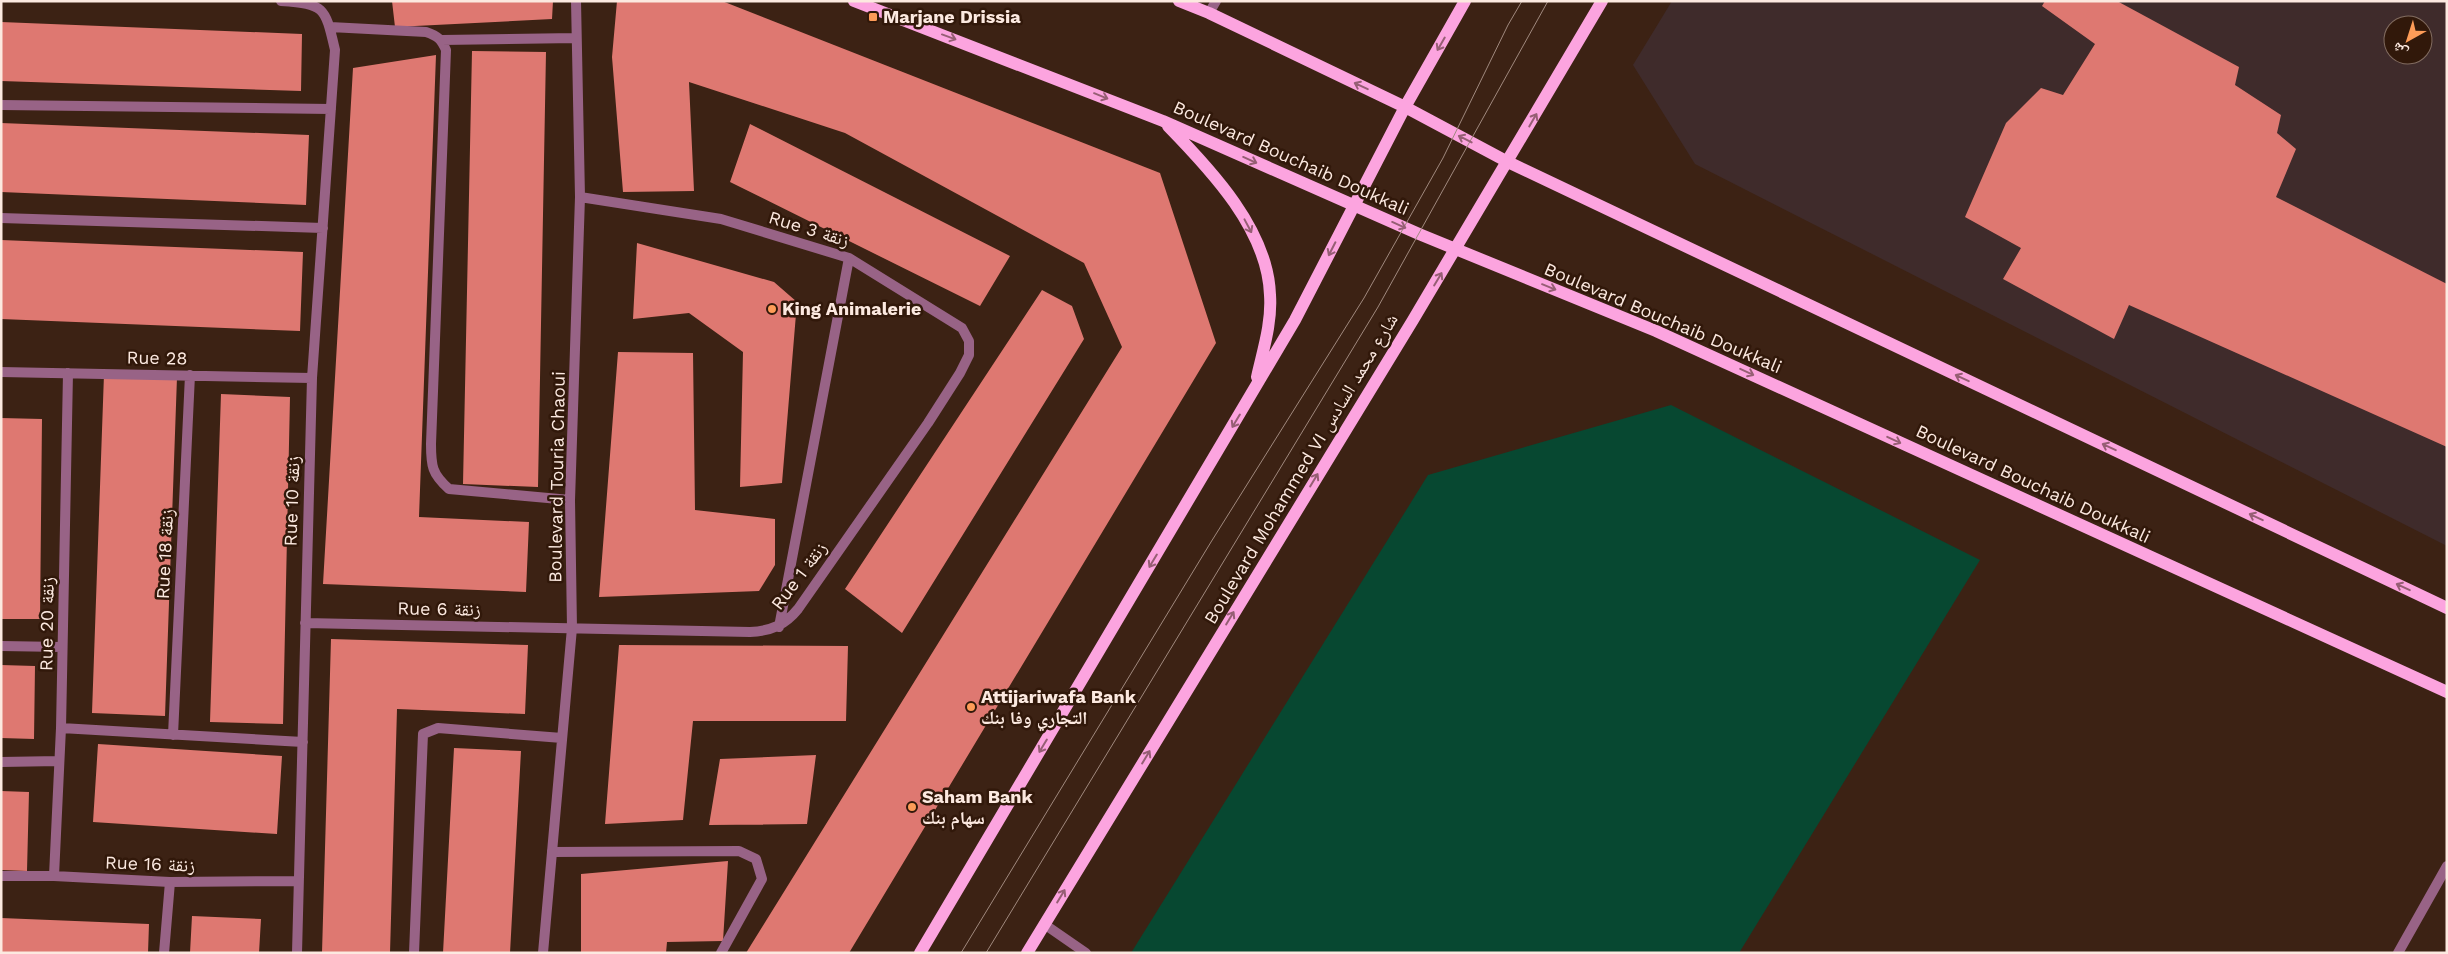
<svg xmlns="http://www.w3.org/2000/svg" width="2448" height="954" font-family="'Work Sans','Noto Naskh Arabic',sans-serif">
  <rect width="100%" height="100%" fill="#3c2214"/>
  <!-- industrial -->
  <path fill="#3f2b2b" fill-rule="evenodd" d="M1672,1H2447V546L1695,164L1633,65ZM2393,25H2423V55H2393Z"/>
  <!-- green -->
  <path fill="#074831" d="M1671,405L1980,560L1739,953H1131L1428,475Z"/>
  <!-- building -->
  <path fill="#de7871" d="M392,1H553L552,19L395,27Z
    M617,1H722L1160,173L1216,343L849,953H746L1122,347L1084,263L845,133L689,82L694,191L623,192L612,57Z
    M2045,1H2117L2239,67L2235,85L2281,115L2277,133L2296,149L2276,197L2447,284V447L2129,305L2114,339L2003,279L2021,248L1965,217L2006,123L2041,88L2063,95L2095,44L2042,6Z
    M1,22L302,34L301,91L1,81Z
    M472,51L546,52L538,487L463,484Z
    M436,55L419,517L529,522L526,592L323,584L353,68Z
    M1,123L309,135L306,205L1,192Z
    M750,124L1010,256L980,306L730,182Z
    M1,240L303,252L300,331L1,319Z
    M637,243L774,282L797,302L782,483L740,487L743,352L689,313L633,319Z
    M1042,290L1072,306L1084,339L902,633L845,589Z
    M618,352L693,353L695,510L775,519V565L759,591L599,597Z
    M104,374L177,377L165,716L92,713Z
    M221,394L290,397L283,724L210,722Z
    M1,418L42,419L40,619H1Z
    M331,639L528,645L525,714L397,709L390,953H322Z
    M619,645L848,646L846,721H693L683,820L605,824Z
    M1,665L35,666L34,739L1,738Z
    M98,744L282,756L277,834L93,822Z
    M454,748L521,751L510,953H443Z
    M816,755L807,824L709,825L720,759Z
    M1,791L29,792L27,871L1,870Z
    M728,861L723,941L667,942L666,953H581V874Z
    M192,916L261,919L259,953H190Z
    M1,918L149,924L148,953H1Z"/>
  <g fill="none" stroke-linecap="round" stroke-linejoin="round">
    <!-- service -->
    <path stroke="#986386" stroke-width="10" d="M1209,13L1216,1
      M552,852L739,851L756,859L762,879L721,953
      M1044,924L1086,953"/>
    <!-- minor -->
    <path stroke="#986386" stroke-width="10" d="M281,1C325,4 325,7 335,50L312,378L297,953
      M330,27L426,32C438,36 441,39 446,50L431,444C431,466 432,474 449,489L570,500
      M442,40L576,38
      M1,105L331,109
      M1,218L323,228
      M1,372L312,378
      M305,623L750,632C771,631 785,625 798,609L928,423L960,373L969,355V341L962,328L849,258L721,219L580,197
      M779,627L849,258
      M1,646L62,647
      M61,728L303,742
      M173,735L190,375
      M1,762L59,761
      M1,876H54L170,882L298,881
      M54,876L61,728L68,373
      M164,953L170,882
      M414,953L423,734L438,728L562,738
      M543,953L572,628L570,500L580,197L576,1"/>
    <!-- tertiary -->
    <path stroke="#986386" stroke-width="10" d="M2398,953L2447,866"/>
    <!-- primary -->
    <path stroke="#fca4df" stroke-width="12" d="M854,1L1163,121L1419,234L1656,331L2447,692
      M1179,1L1209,13L1405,107L1508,162L2447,608
      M1168,126C1211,170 1268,230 1270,295C1272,323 1263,350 1257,377
      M920,953L1295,320L1405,107L1465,1
      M1027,953L1413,320L1602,1"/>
    <!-- tram -->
    <path stroke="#a0897e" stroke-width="1" d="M961,953L1211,542L1364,298L1443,158L1508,25L1522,1
      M986,953L1378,307L1548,1"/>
  </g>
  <!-- one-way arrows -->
  <defs><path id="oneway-shaft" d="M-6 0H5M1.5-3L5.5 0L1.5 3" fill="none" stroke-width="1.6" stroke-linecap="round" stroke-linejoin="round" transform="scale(1.25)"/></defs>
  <g stroke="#965e74">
    <use href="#oneway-shaft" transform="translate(949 37) rotate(20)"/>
    <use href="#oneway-shaft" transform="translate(1441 44) rotate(120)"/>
    <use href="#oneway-shaft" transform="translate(1361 86) rotate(-155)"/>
    <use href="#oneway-shaft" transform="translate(1101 96) rotate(22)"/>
    <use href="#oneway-shaft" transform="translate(1533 120) rotate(-60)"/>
    <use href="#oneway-shaft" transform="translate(1465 139) rotate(-153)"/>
    <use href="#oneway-shaft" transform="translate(1250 160) rotate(24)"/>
    <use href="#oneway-shaft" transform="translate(1399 225) rotate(24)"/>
    <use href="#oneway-shaft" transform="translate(1248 226) rotate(62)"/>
    <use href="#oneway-shaft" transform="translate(1332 249) rotate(117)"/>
    <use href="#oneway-shaft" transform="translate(1438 279) rotate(-59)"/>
    <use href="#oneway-shaft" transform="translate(1549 287) rotate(22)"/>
    <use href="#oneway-shaft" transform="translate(1747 372) rotate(25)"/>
    <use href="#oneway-shaft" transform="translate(1962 378) rotate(-155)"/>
    <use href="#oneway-shaft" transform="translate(1236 421) rotate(121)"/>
    <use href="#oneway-shaft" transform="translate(1894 440) rotate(25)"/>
    <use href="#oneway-shaft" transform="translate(2109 447) rotate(-155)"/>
    <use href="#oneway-shaft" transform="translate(1314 480) rotate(-59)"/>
    <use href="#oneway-shaft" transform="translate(2256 517) rotate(-155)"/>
    <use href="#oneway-shaft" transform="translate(1153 561) rotate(121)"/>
    <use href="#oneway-shaft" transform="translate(2403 587) rotate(-155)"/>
    <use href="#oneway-shaft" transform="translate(1230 618) rotate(-59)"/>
    <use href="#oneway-shaft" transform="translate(1043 746) rotate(121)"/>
    <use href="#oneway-shaft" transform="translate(1146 757) rotate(-59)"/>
    <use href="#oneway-shaft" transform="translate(1061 896) rotate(-59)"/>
  </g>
  <!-- markers -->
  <g fill="#fe9c58" stroke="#31180a" stroke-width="2">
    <rect x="868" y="12" width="10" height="10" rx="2.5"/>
    <circle cx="772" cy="309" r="5"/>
    <circle cx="971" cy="707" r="5"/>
    <circle cx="912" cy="807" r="5"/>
  </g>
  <g text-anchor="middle" stroke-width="5" stroke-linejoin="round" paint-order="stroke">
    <!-- poi labels -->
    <g font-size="18" font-weight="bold" fill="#fce9e0" stroke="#31180a" text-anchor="start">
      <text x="883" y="23">Marjane Drissia</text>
      <text x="782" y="315">King Animalerie</text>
      <text x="981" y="703">Attijariwafa Bank<tspan x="981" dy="21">التجاري وفا بنك</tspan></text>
      <text x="922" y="803">Saham Bank<tspan x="922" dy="21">سهام بنك</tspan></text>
    </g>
    <!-- street labels -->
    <g font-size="18" fill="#fce9e0" stroke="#31180a">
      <text transform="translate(1291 158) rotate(24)" y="6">Boulevard Bouchaib Doukkali</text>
      <text transform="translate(809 229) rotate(17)" y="6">Rue 3 زنقة</text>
      <text transform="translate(1663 318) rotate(23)" y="6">Boulevard Bouchaib Doukkali</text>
      <text transform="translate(157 358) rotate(1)" y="6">Rue 28</text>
      <text transform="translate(1301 469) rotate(-59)" y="6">Boulevard Mohammed VI شارع محمد السادس</text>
      <text transform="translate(557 477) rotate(-89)" y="6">Boulevard Touria Chaoui</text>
      <text transform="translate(2033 484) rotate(25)" y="6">Boulevard Bouchaib Doukkali</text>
      <text transform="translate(292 501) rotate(-88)" y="6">Rue 10 زنقة</text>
      <text transform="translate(165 554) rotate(-87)" y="6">Rue 18 زنقة</text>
      <text transform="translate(799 576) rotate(-53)" y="6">Rue 1 زنقة</text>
      <text transform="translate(439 609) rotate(1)" y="6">Rue 6 زنقة</text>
      <text transform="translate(47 624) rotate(-89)" y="6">Rue 20 زنقة</text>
      <text transform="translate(150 864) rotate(2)" y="6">Rue 16 زنقة</text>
    </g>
  </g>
  <!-- border -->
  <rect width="2448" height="954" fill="none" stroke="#fce9e0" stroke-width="5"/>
  <!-- north arrow -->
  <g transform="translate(2408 40) rotate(219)"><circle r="24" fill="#31180a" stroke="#826c60"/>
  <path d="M0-4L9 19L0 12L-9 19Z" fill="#fe9c58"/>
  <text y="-8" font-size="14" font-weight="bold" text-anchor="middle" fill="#fce9e0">ش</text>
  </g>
</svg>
